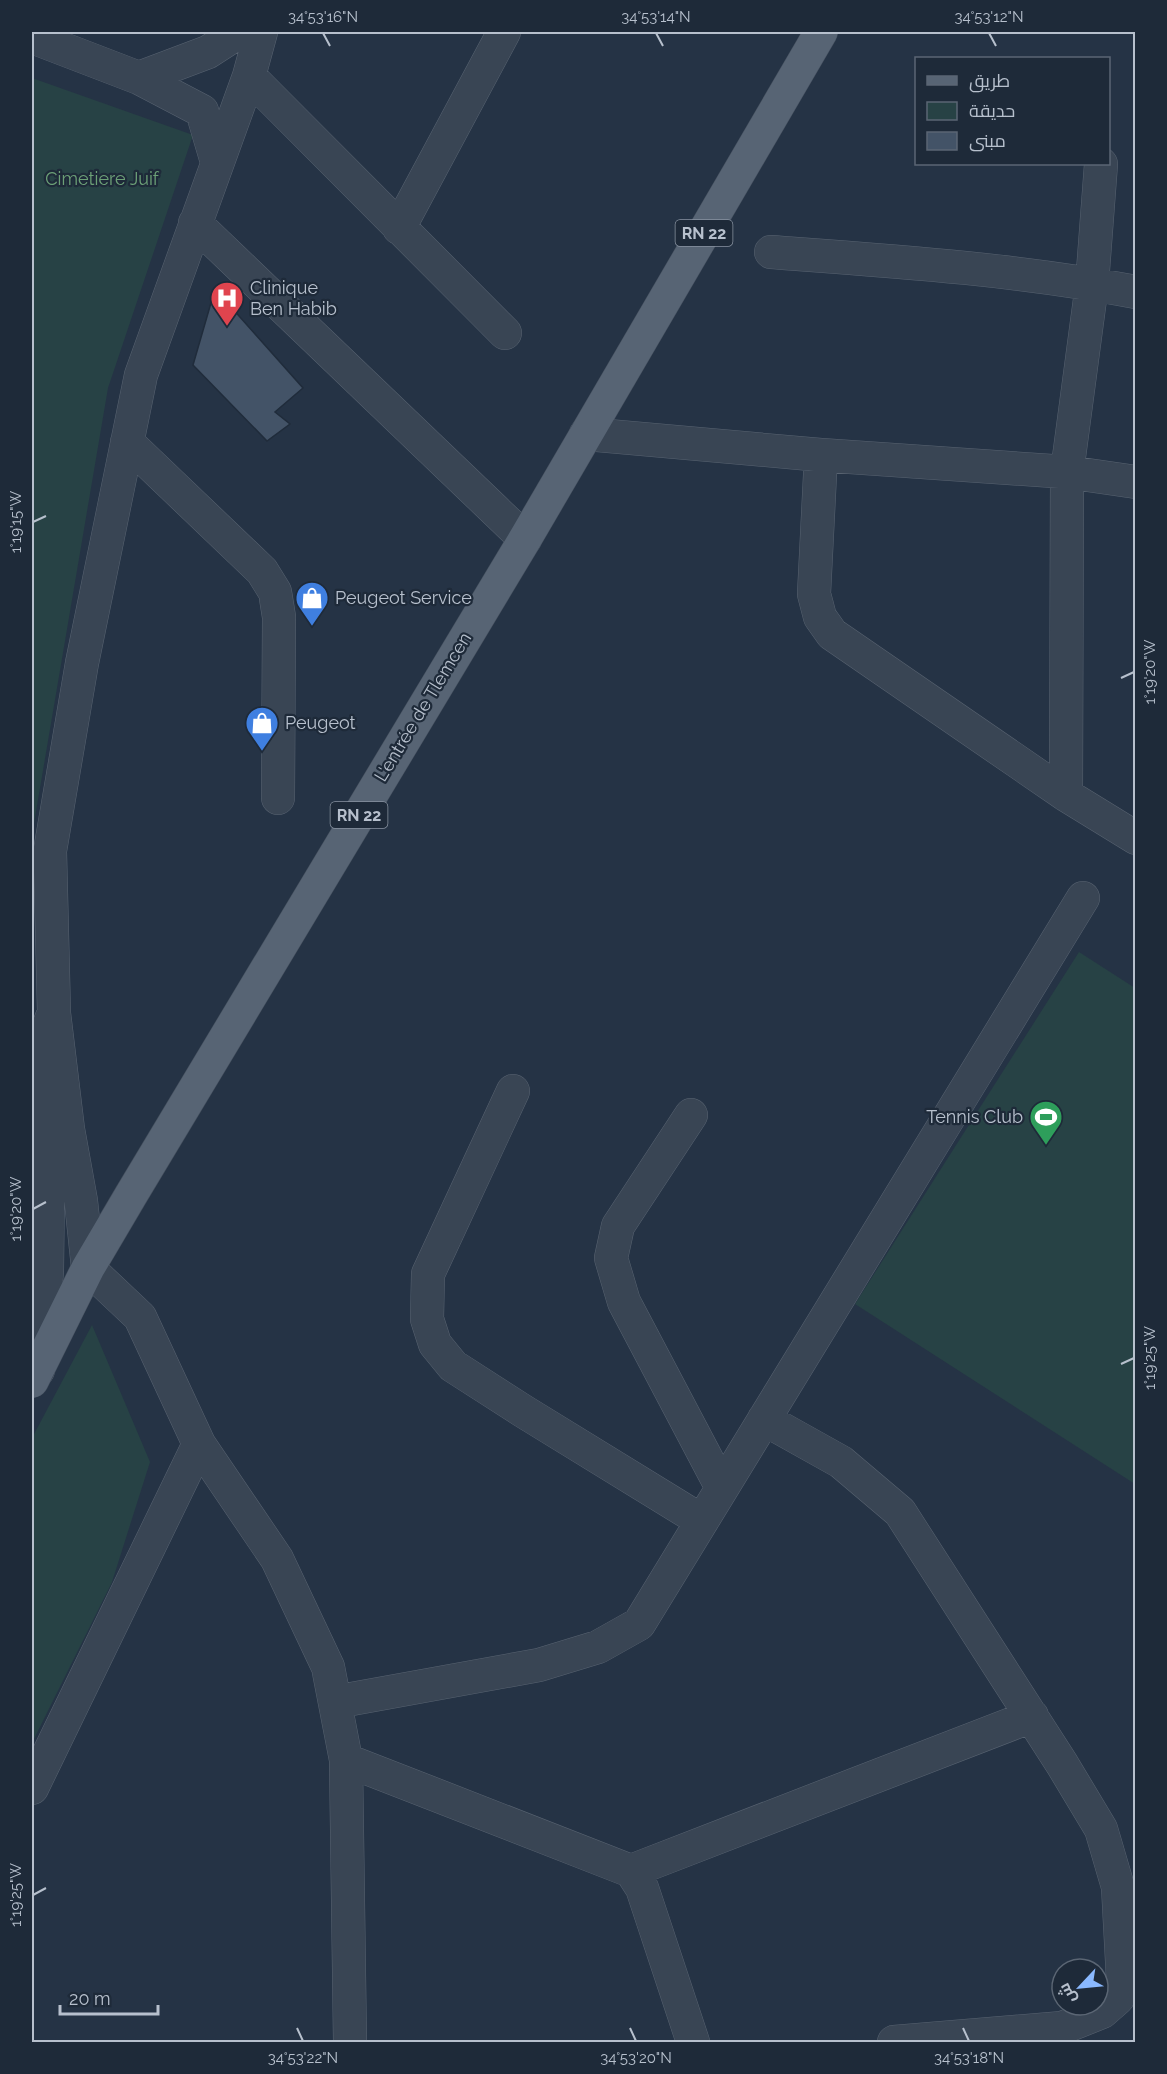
<svg xmlns="http://www.w3.org/2000/svg" width="1167" height="2074" font-family="Raleway,Cairo,sans-serif">
  <rect width="100%" height="100%" fill="#253345"/>
  <!-- green -->
  <path fill="#274245" d="M32,78L193,135L108,388L32,835Z
    M1079,952L1135,988V1484L855,1304Z
    M92,1325L150,1462L112,1582L32,1743V1438Z"/>
  <!-- building -->
  <path fill="#435367" stroke="#202c3b" stroke-width="1.5" d="M215,289L303,388L275,412L290,424L267,441L193,365Z"/>
  <g fill="none" stroke-linecap="round" stroke-linejoin="round">
    <!-- minor casing -->
    <g stroke="#586371" stroke-width="34">
      <path id="minor" d="M261,32L249,76L141,375L82,663L50,851L54,1013L68,1129L81,1201L88,1268L140,1317L199,1444L277,1559L328,1667L346,1760L350,2042
        M32,37L139,78L202,111L217,162
        M249,76L505,333
        M139,78L208,52L239,32
        M195,223L525,539
        M399,228L504,32
        M771,252C893,261 1015,269 1136,292
        M586,434L821,455L1067,472L1136,482
        M127,442L262,571L275,592L279,617L278,798
        M821,455L814,594L820,617L832,634L1066,795L1136,838
        M1066,795L1067,472L1092,284L1101,164
        M32,1069L52,1017
        M513,1091L428,1274L427,1319L435,1344L453,1366L523,1411L702,1521
        M691,1115L618,1226L611,1258L624,1302L722,1488
        M38,1370L47,1271L48,1187L45,1092
        M764,1419L841,1462L900,1512L1062,1764L1101,1829L1118,1887L1123,1980L1118,1998L1102,2012L1062,2028L894,2042
        M335,1702L539,1665L598,1647L639,1624L1083,898
        M346,1760L631,1871L642,1888L693,2042
        M32,1788L199,1444
        M631,1871L1032,1716"/>
    </g>
    <!-- major casing -->
    <g stroke="#434e5d" stroke-width="34">
      <path id="major" d="M32,1381L88,1268L131,1195L525,539L821,32"/>
    </g>
    <!-- minor -->
    <use href="#minor" stroke="#394554" stroke-width="33"/>
    <!-- major -->
    <use href="#major" stroke="#576474" stroke-width="33"/>
  </g>
  <!-- ticks -->
  <path fill="none" stroke="#b7c0cd" stroke-width="2" d="M323,33L330,46M656,33L663,46M989,33L996,46M33,522L46,516M1121,678L1134,672M33,1209L46,1202M1121,1364L1134,1358M33,1895L46,1888M297,2028L303,2041M630,2028L636,2041M963,2028L969,2041"/>
  <!-- icons -->
  <defs>
    <g id="hospital-pin" transform="scale(1.725)"><path d="M0 17L-7.5 6A9.5 9.5 0 1 1 7.5 6Z" fill="#e0444e" stroke="#1e2a39"/><path d="M-5-5h3v3.5h4V-5h3V5h-3V1.5h-4V5h-3Z" fill="#fff"/></g>
    <g id="shop-pin" transform="scale(1.725)"><path d="M0 17L-7.5 6A9.5 9.5 0 1 1 7.5 6Z" fill="#3f7fe0" stroke="#1e2a39"/><path d="M-5-2.5h2.3a2.7 3.5 0 0 1 5.4 0H5L5.5 6h-11ZM-1.5-2.5h3a1.5 2.3 0 0 0-3 0Z" fill="#fff"/></g>
    <g id="stadium-pin" transform="scale(1.725)"><path d="M0 17L-7.5 6A9.5 9.5 0 1 1 7.5 6Z" fill="#2e9e5b" stroke="#1e2a39"/><path d="M0-5a6.5 5 0 1 0 0 10a6.5 5 0 1 0 0-10ZM-3.5-1.8h7v3.6h-7Z" fill="#fff"/></g>
  </defs>
  <g fill-rule="evenodd">
    <use href="#hospital-pin" x="227" y="298"/>
    <use href="#shop-pin" x="312" y="598"/>
    <use href="#shop-pin" x="262" y="723"/>
    <use href="#stadium-pin" x="1046" y="1117"/>
  </g>
  <g text-anchor="middle" stroke-width="4.5" stroke-linejoin="round" paint-order="stroke">
    <!-- shield labels -->
    <g fill="#1e2a39" stroke="#8993a1" stroke-width="1.5">
      <rect x="675.5" y="220" width="57" height="26" rx="4.5"/>
      <rect x="330.5" y="802" width="57" height="26" rx="4.5"/>
    </g>
    <g font-size="16" font-weight="bold" fill="#b7c0cd">
      <text x="704" y="239">RN 22</text>
      <text x="359" y="821">RN 22</text>
    </g>
    <!-- park labels -->
    <g font-size="18" fill="#6ca077" stroke="#1e2a39">
      <text x="102" y="185">Cimetiere Juif</text>
    </g>
    <!-- poi labels -->
    <g font-size="18" fill="#b7c0cd" stroke="#1e2a39" text-anchor="start">
      <text x="250" y="294">Clinique<tspan x="250" dy="21">Ben Habib</tspan></text>
      <text x="335" y="604">Peugeot Service</text>
      <text x="285" y="729">Peugeot</text>
      <text x="1023" y="1123" text-anchor="end">Tennis Club</text>
    </g>
    <!-- street labels -->
    <g font-size="18" fill="#b7c0cd" stroke="#1e2a39">
      <text transform="translate(423 707) rotate(-59)" y="6">L'entrée de Tlemcen</text>
    </g>
  </g>
  <!-- border -->
  <rect width="1167" height="2074" fill="none" stroke="#1e2a39" stroke-width="66"/>
  <!-- legend -->
  <rect x="915" y="57" width="195" height="108" fill="#1e2a39" stroke="#5b6674" stroke-width="1.5"/>
  <rect x="927" y="76" width="30" height="9" fill="#576474" stroke="#5b6674" stroke-width="1.5"/>
  <text x="969" y="87" font-size="18" fill="#b7c0cd">طريق</text>
  <rect x="927" y="102" width="30" height="18" fill="#274245" stroke="#5b6674" stroke-width="1.5"/>
  <text x="969" y="117" font-size="18" fill="#b7c0cd">حديقة</text>
  <rect x="927" y="132" width="30" height="18" fill="#435367" stroke="#5b6674" stroke-width="1.5"/>
  <text x="969" y="147" font-size="18" fill="#b7c0cd">مبنى</text>
  <!-- north arrow -->
  <g transform="translate(1080 1987) rotate(244)"><circle r="28" fill="#1e2a39" stroke="#5b6674" stroke-width="1.5"/>
  <path d="M0-4.5L10 22L0 15L-10 22Z" fill="#8ab9ff"/>
  <text y="-9" font-size="16" font-weight="bold" text-anchor="middle" fill="#b7c0cd">ش</text>
  </g>
  <!-- scale -->
  <path d="M60 2005v9h98v-9" fill="none" stroke="#b7c0cd" stroke-width="3"/>
  <text x="69" y="2005" font-size="18" fill="#b7c0cd" stroke="#1e2a39" stroke-width="4.5" paint-order="stroke">20 m</text>
  <rect x="33" y="33" width="1101" height="2008" fill="none" stroke="#b7c0cd" stroke-width="2"/>
  <g font-size="15" text-anchor="middle" fill="#b7c0cd">
    <text x="323" y="22">34°53'16"N</text>
    <text x="656" y="22">34°53'14"N</text>
    <text x="989" y="22">34°53'12"N</text>
    <text transform="translate(16 522) rotate(-90)" y="5">1°19'15"W</text>
    <text transform="translate(1150 672) rotate(-90)" y="5">1°19'20"W</text>
    <text transform="translate(16 1209) rotate(-90)" y="5">1°19'20"W</text>
    <text transform="translate(1150 1358) rotate(-90)" y="5">1°19'25"W</text>
    <text transform="translate(16 1895) rotate(-90)" y="5">1°19'25"W</text>
    <text x="303" y="2063">34°53'22"N</text>
    <text x="636" y="2063">34°53'20"N</text>
    <text x="969" y="2063">34°53'18"N</text>
  </g>
</svg>
